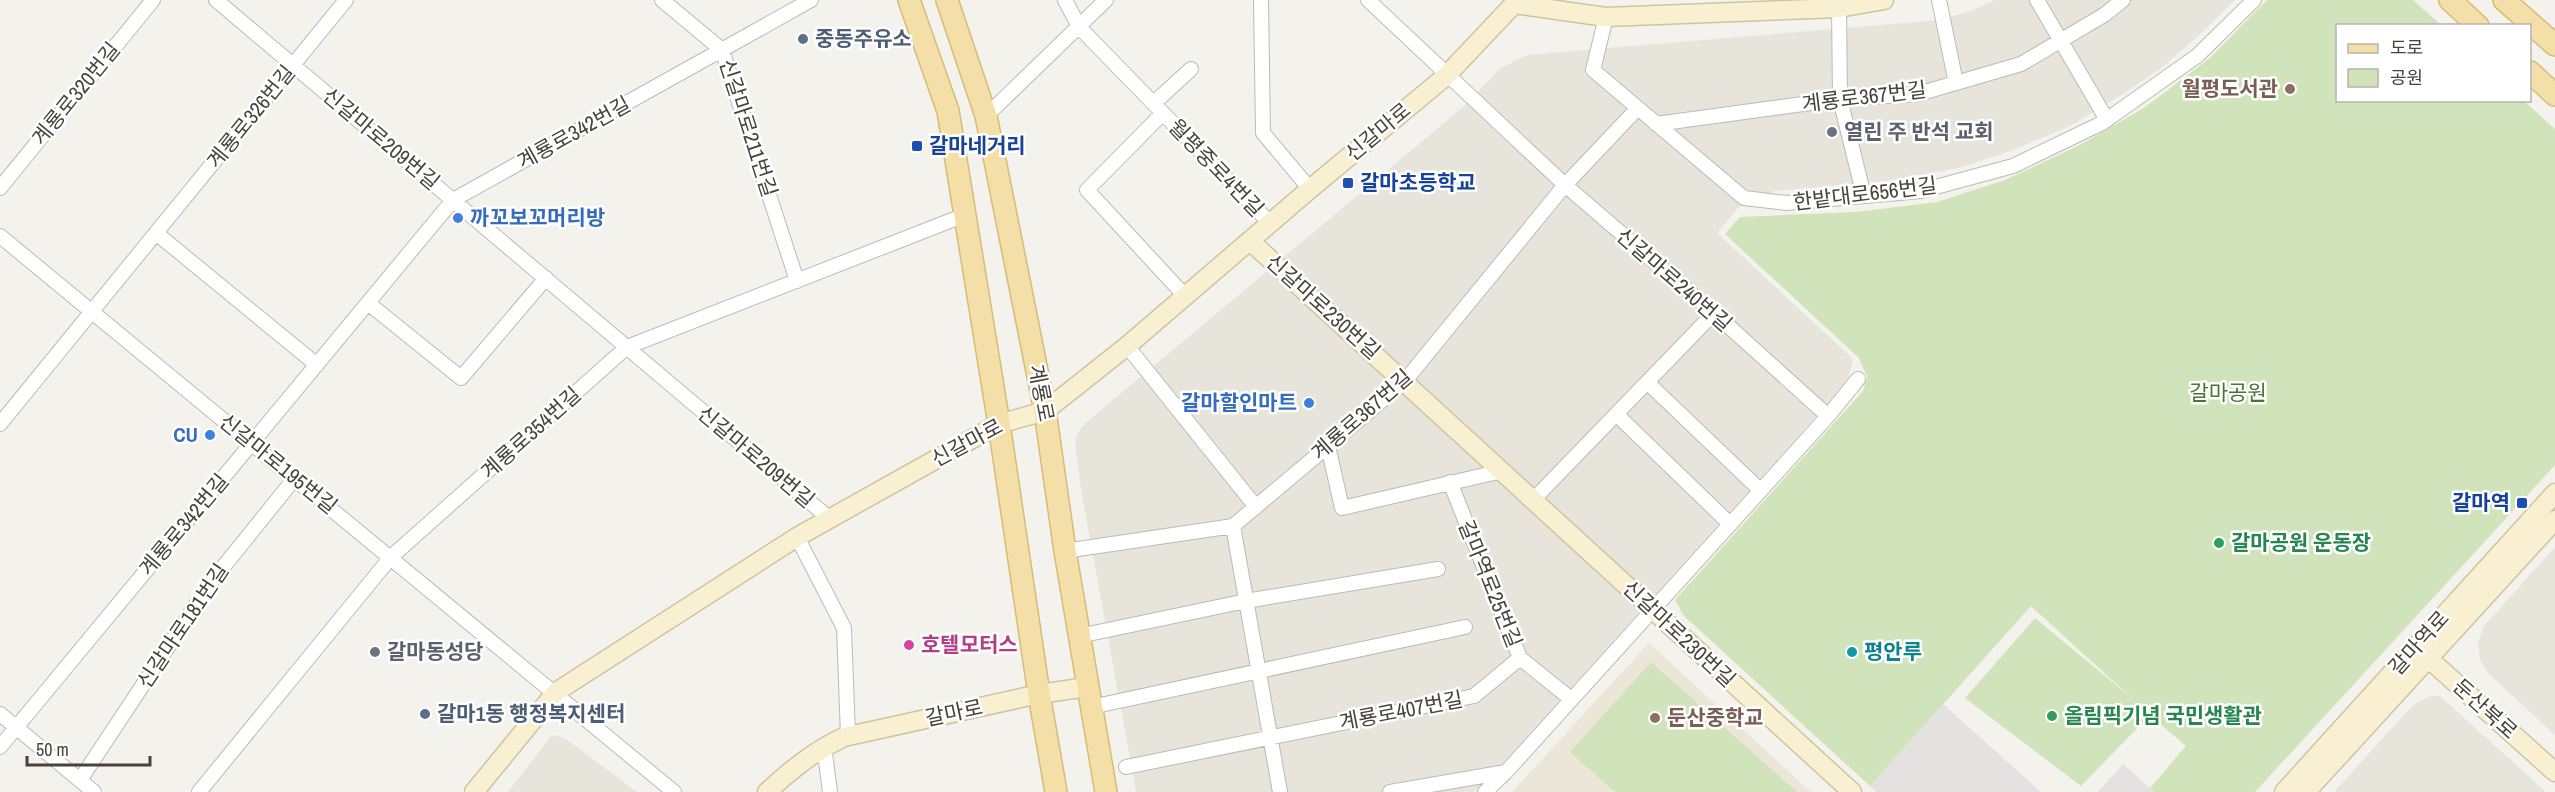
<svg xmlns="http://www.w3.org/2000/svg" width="2555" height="792" font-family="'Archivo Narrow','Noto Sans KR',sans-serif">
  <rect width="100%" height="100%" fill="#f4f2ec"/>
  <!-- residential -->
  <path fill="#e7e4db" d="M1995,0H2235L2206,29L2160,69L2115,99L2070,126L2013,150L1959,168L1886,181L1774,191L1739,207L1717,233L1853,359L1848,381L1503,763L1473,792H1136L1081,489L1075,442L1078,432L1088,421L1462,108L1501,68L1527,55L1940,20L1973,10Z
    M2555,547V735L2488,673L2480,659L2478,642L2484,626Z
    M2430,696H2440L2546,792H2334L2413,705Z
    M552,735L566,739L637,792H508Z"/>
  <!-- education -->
  <path fill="#ebe6d8" d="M1649,643L1811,792H1512Z"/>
  <!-- green -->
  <path fill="#d0e3ba" d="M2267,0H2413L2441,25L2338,26V100L2524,101L2555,129V465L2255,792H2154L2150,788L2186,746L2150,715L2081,786L1965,698L2035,618L2134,700L2031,606L1870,786L1684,616L1675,600L1863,391L1867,377L1859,358L1725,234L1740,217L1856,212L1937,202L2005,180L2080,145L2144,108L2210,58Z
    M1651,662L1797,792H1615L1570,752Z"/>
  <!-- parking -->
  <path fill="#e4e2e0" d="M1943,704L2041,792H1876L1870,786Z
    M2123,764L2154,792H2098Z"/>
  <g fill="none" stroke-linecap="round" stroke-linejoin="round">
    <!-- street casing -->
    <g stroke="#bfbab0" stroke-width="16">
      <path id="street" d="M216,0L830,519
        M662,0L722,50L797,281
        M1065,0L1079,27L1270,223
        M1261,0L1263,133L1310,189
        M1368,0L1565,185L1714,313L1828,416L1506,772L1485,792
        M1939,0L1956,83
        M2037,0L2107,120
        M1839,8L1840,99L1864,196
        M1606,17L1593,70L1744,198L1786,203L1921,191L2013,166L2102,123L2197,56L2254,0
        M1154,103L1191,69
        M1163,113L1087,190L1185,296
        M986,116L1106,0
        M1656,124L1840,99L1918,94L2021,64L2104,15L2123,0
        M0,188L153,0
        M156,233L317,365
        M0,236L674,792
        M368,303L461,378L546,278
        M1127,346L1256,507
        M1647,382L1760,490
        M1616,414L1730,524
        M1828,416L1858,379
        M0,424L346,0
        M1328,446L1342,508L1502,471
        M1450,482L1520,658L1571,699
        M1533,500L1714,313
        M1233,526L1280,792
        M797,537L844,628L848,736
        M1065,551L1233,526L1404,382L1565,185L1637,109
        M1079,636L1246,601L1438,569
        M1091,707L1465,627
        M0,714L94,792
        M824,746L830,792
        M0,747L453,200L811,0
        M1126,767L1474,696L1520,658
        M80,780L211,582L295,478
        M199,792L391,557L627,347L965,215
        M1390,792L1506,772"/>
    </g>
    <!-- secondary casing -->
    <g stroke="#cec4a1" stroke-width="21">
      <path id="secondary" d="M1514,4L1606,17L1839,8L1884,0
        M1250,241L1852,792
        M2419,650L2555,772
        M474,792L556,692L797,537L999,424L1045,411L1127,346L1310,189L1446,76L1514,4
        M767,792C791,770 814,751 844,737L1039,694L1087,687
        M2284,792L2555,493
        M2306,792L2555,520"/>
    </g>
    <!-- primary casing -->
    <g stroke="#d6bc78" stroke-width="24">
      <path id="primary" d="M909,0L948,111L999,424L1039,694L1056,792
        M947,0L986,116L1045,411L1065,551L1106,792
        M2450,0L2478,26
        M2504,0L2555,45
        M2530,72L2555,95"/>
    </g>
    <!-- street -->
    <use href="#street" stroke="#fff" stroke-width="14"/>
    <!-- secondary -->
    <use href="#secondary" stroke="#f9f0d2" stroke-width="18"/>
    <!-- primary -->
    <use href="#primary" stroke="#f3dfa7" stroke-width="21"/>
  </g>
  <!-- markers -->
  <g fill="#5c6f8a" stroke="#fff" stroke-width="2">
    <circle cx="803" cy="39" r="6"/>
    <circle cx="425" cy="714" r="6"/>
  </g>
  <g fill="#8d6e63" stroke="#fff" stroke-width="2">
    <circle cx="2290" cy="89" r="6"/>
    <circle cx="1655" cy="718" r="6"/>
  </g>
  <g fill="#6b7280" stroke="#fff" stroke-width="2">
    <circle cx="1832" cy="132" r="6"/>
    <circle cx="375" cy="652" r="6"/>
  </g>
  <g fill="#1a4fb4" stroke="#fff" stroke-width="2">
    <rect x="911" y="140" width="12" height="12" rx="3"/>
    <rect x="1342" y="177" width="12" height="12" rx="3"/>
    <rect x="2516" y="497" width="12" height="12" rx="3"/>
  </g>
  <g fill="#3f7fe0" stroke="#fff" stroke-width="2">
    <circle cx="458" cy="218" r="6"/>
    <circle cx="1309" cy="403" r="6"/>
    <circle cx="210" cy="435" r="6"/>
  </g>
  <g fill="#2e9e5b" stroke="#fff" stroke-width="2">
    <circle cx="2219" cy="543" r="6"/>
    <circle cx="2052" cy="716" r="6"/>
  </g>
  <circle fill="#d1479c" stroke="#fff" stroke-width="2" cx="909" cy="645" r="6"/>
  <circle fill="#0f9aa8" stroke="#fff" stroke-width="2" cx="1852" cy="652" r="6"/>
  <g text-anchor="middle" stroke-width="5" stroke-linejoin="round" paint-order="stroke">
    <!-- service labels -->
    <g font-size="21" font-weight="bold" fill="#4e5e75" stroke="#fff" text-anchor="start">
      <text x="815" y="46">중동주유소</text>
      <text x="437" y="721">갈마1동 행정복지센터</text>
    </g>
    <!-- education labels -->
    <g font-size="21" font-weight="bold" fill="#785e54" stroke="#fff" text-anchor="end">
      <text x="2278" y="96">월평도서관</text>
      <text x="1667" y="725" text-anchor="start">둔산중학교</text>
    </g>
    <!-- street labels -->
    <g font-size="21" fill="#48433a" stroke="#fff">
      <text transform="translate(76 94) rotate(-51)" y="7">계룡로320번길</text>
      <text transform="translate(1864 97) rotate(-7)" y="7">계룡로367번길</text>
      <text transform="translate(251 117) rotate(-51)" y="7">계룡로326번길</text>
      <text transform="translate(748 128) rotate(72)" y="7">신갈마로211번길</text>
      <text transform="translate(1378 132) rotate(-40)" y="7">신갈마로</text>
      <text transform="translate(574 133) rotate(-29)" y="7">계룡로342번길</text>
      <text transform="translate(381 139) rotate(40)" y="7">신갈마로209번길</text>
      <text transform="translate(1216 168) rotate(46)" y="7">월평중로4번길</text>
      <text transform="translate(1865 194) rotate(-7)" y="7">한밭대로656번길</text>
      <text transform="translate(1674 280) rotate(41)" y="7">신갈마로240번길</text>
      <text transform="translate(1323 307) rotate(42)" y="7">신갈마로230번길</text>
      <text transform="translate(1041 393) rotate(79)" y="7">계룡로</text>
      <text transform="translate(1362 415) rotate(-41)" y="7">계룡로367번길</text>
      <text transform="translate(531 433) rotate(-42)" y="7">계룡로354번길</text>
      <text transform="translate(967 443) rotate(-28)" y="7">신갈마로</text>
      <text transform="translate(756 457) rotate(40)" y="7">신갈마로209번길</text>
      <text transform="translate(278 464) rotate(39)" y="7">신갈마로195번길</text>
      <text transform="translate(184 525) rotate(-50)" y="7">계룡로342번길</text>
      <text transform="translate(1490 584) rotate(68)" y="7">갈마역로25번길</text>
      <text transform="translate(183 626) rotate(-56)" y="7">신갈마로181번길</text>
      <text transform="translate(1679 634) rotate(43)" y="7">신갈마로230번길</text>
      <text transform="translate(2419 643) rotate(-48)" y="7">갈마역로</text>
      <text transform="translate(2485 709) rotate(42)" y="7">둔산북로</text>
      <text transform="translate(1401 711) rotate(-11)" y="7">계룡로407번길</text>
      <text transform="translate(954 713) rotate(-12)" y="7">갈마로</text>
    </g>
    <!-- worship labels -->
    <g font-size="21" font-weight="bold" fill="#5b616d" stroke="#fff" text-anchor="start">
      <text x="1844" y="139">열린 주 반석 교회</text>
      <text x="387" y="659">갈마동성당</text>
    </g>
    <!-- transit labels -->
    <g font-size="21" font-weight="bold" fill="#164399" stroke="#fff" text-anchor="start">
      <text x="929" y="153">갈마네거리</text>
      <text x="1360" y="190">갈마초등학교</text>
      <text x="2510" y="510" text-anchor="end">갈마역</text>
    </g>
    <!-- shop labels -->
    <g font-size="21" font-weight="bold" fill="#366cbe" stroke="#fff" text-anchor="end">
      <text x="470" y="225" text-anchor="start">까꼬보꼬머리방</text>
      <text x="1297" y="410">갈마할인마트</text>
      <text x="198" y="442">CU</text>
    </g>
    <!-- park labels -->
    <g font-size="21" fill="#4a7334" stroke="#fff">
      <text x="2228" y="400">갈마공원</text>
    </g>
    <!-- leisure labels -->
    <g font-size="21" font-weight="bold" fill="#27864d" stroke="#fff" text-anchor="start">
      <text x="2231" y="550">갈마공원 운동장</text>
      <text x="2064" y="723">올림픽기념 국민생활관</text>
    </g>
    <!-- hotel labels -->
    <g font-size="21" font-weight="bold" fill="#b23c85" stroke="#fff" text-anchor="start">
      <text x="921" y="652">호텔모터스</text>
    </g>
    <!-- culture labels -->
    <g font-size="21" font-weight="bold" fill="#0d838f" stroke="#fff" text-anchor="start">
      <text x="1864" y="659">평안루</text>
    </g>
  </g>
  <!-- legend -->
  <rect x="2336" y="24" width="195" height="78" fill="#ffffff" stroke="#b6b4b0" stroke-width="1.5"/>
  <rect x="2348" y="44" width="30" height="9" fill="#f3dfa7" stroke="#b6b4b0" stroke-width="1.5"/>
  <text x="2390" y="54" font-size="18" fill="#48433a">도로</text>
  <rect x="2348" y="69" width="30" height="18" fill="#d0e3ba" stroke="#b6b4b0" stroke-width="1.5"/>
  <text x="2390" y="84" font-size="18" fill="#48433a">공원</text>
  <!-- scale -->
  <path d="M27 756v9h123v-9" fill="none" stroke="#48433a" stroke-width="3"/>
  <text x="36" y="756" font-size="18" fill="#48433a" stroke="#ffffff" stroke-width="4.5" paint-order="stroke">50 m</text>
</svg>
